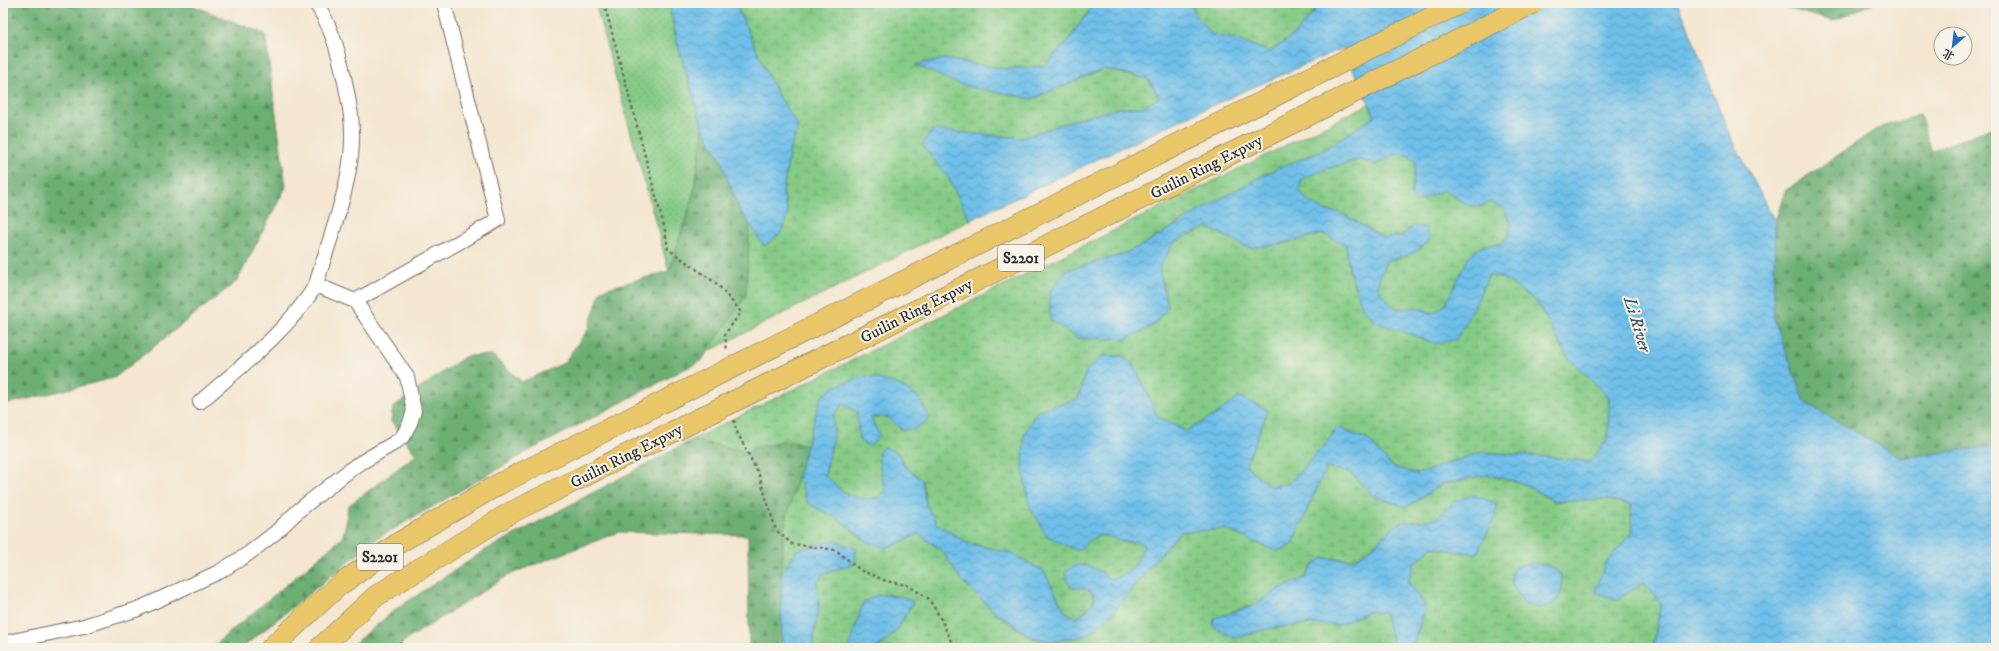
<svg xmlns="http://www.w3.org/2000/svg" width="1999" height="651" font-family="'IM FELL DW Pica','Noto Serif SC',serif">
  <defs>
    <pattern id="grass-dots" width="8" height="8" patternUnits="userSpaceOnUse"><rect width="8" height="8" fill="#85cb86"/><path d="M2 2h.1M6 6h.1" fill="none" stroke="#73ae74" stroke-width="1.8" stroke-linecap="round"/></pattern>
    <pattern id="forest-firs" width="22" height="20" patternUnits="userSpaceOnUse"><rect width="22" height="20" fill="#6caf73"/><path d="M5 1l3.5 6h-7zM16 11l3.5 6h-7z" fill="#598f5f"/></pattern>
    <pattern id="wetland-marsh" width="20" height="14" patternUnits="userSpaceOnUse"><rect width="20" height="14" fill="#85cb86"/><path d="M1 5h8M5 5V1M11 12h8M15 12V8" fill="none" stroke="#73ae74"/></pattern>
    <pattern id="water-waves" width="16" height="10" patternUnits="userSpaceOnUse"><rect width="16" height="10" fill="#6ebfe9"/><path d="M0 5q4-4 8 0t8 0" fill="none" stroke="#5b9bbd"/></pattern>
  </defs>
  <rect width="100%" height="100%" fill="#f7f3e8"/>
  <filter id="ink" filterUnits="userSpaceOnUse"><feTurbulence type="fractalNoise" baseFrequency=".025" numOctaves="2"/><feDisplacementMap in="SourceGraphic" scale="8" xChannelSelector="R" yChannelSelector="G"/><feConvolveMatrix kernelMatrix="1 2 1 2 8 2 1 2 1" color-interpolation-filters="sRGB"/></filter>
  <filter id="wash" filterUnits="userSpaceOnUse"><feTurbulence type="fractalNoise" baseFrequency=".012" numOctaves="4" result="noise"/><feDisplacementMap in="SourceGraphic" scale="16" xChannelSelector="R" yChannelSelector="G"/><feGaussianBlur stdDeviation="0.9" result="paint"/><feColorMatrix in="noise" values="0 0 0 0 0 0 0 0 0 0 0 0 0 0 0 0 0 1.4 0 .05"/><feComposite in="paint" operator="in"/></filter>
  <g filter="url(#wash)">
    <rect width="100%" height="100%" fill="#f4e6d0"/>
    <!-- grass -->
    <path fill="url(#grass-dots)" stroke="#587b58" d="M595,3H669L677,42L703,128L694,192L669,271Z"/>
    <!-- forest -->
    <path fill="url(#forest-firs)" stroke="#4c6d4f" d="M3,3H186L265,34L286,187L237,281L114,378L3,405Z
      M1768,3H1873L1833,21Z
      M1920,115L1932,151L1996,126V446L1901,458L1804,402L1773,316L1775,222L1785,191L1878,128Z
      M703,128L722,162L737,205L750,224L746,296L702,360L529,451L378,538L242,648H211L342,538L346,523L348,506L416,455L391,421L393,407L466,356L492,355L522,382L564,363L588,329L601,290L669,271L694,192Z
      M693,439L743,451L781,441L807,444L784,529L781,575L782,648H749L748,535L619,532L510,574L403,642L400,648H349L396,609L484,551Z"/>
    <!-- wetland -->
    <path fill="url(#wetland-marsh)" stroke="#587b58" d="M735,3H1093V5L1068,41L1044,66L1005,69L944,59L1032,99L1104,69L1148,79L1159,97L1144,107L1119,108L1077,119L1022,138L980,135L923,146L949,179L970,220L707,352L746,296L750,224L764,245L788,213L783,192L790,149L798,127L775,90Z
      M1192,3H1321L1296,33L1270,52L1238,40L1211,34L1194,13Z
      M1369,104L1375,116L1320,152L1276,169L1216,201L1143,245L1119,256L1067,270L1168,307L1159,268L1174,242L1207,227L1249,248L1280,244L1323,234L1346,245L1349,269L1362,307L1376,322L1472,311L1489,275L1505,279L1537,302L1567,356L1609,398L1608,439L1589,462L1552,457L1481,452L1418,474L1393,467L1368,440L1337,427L1328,441L1289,484L1269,486L1246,465L1258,435L1213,416L1186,431L1158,417L1135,367L1122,356H1103L1086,371L1078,399L1037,411L1090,538L1105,534L1127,543L1137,541L1144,546C1137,563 1131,575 1110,579L1101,571L1083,588L1091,591L1096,599L1089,608L1077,618L1065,612L1054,593L1010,553L968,543L937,524L926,504L922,480L904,466L898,453L881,473L886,490L878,498C848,500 845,495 825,475L834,433L833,416L843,404L857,412L859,440L871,418L888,417L902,430L924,425L930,417L918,397H821L807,444L781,441L743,451L693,439Z
      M1395,154L1408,155L1416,162L1411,195L1425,197L1444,190L1467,205L1479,207L1491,202L1503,208L1511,224L1508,237L1500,244L1482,246L1445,305L1434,313L1416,308L1397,309C1374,289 1375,289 1386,261C1403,257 1419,253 1430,240L1413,226L1400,237L1383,238L1339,212L1326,211L1309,202L1299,190L1302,179L1326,169L1358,160L1377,164Z
      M1326,468L1350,472L1373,496L1407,507L1442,484L1486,475L1519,482L1554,501L1602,499L1631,504L1633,531L1605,564L1616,600L1644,583L1661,603L1653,648H1412L1426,607L1408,582L1414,564L1432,547L1457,552L1477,553L1484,537L1455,501L1436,519L1398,523L1375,545L1353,560L1323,558L1312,566L1305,578L1279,589L1253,606L1232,611L1235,638L1267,629L1309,624L1339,625L1370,611L1385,613L1394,648H876C893,639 903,618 913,603C894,592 882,593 863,603L849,648H812L819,605L817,582L824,573L838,569L797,550L781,575L784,529L798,476L808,503L842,521L864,540L886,548L919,534L942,551L962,581L996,613L1032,638L1055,641L1155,560L1181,532L1224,529L1276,551L1291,546Z"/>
    <!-- water -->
    <path fill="url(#water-waves)" stroke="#4c758a" fill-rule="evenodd" d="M669,3H735L775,90L798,127L790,149L783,192L788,213L781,233L764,246L737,205L722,162L703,128L677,42Z
      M1093,3H1192L1194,13L1211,34L1238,40L1270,52L1296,33L1321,3H1677L1685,19L1727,129L1775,222L1773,316L1804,402L1901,458L1996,446V648H1653L1661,603L1644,583L1616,600L1595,592L1605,564L1633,531L1631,504L1602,499L1554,501L1519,482L1486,475L1442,484L1407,507L1373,496L1350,472L1326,468L1291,546L1276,551L1224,529L1181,532L1155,560L1113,613L1086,636L1055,641L1033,638L996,613L962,581L942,551L919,534L886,548L864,540L842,521L808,503L798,476L821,397L836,386L867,376L897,384L918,397L930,417C922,427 915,430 902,430L888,417L871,418L880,436L869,447L859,440L857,412L843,404L833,416L834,433L825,475C845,495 848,500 878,498L886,490L881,473L878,453L884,447L898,453L904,466L922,480L926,504L937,524L968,543L1010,553L1044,571L1065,612L1077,618L1089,608L1095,599L1091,591L1083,588H1071L1065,573C1078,558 1096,567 1110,579C1131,575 1137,563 1144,546L1137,541C1107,547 1108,519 1078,551L1047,536L1029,505L1023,469L1024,435L1037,411L1078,399L1086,371L1103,356H1122L1135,367L1158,417L1186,431L1213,416L1239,397L1268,410L1246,465L1269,486L1289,484L1328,441L1337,427L1368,440L1393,467L1418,474L1481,452L1552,457L1589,462L1608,439L1609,398L1567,356L1537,302L1505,279L1489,275L1472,311L1456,340L1434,343L1376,322L1362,307L1349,269L1346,245L1323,234L1280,244L1249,248L1207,227L1174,242L1159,268L1168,307L1153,326L1126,339L1077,338L1050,320V291L1067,270L1119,256L1143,245L1216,201L1276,169L1320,152L1375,116L1343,48L1197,112L970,220L949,179L922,145L932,130L1022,138L1077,119L1119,108L1144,107L1159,97L1148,79L1104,69L1032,99L961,85L915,65L944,59L1005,69L1044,66L1068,41L1093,5ZM1395,154L1407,155L1416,162L1411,195L1416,202L1444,190L1467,205L1479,207L1491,202L1503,208L1511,224L1508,237L1500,244L1482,246L1470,255L1445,305L1434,313L1416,308L1397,309C1374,289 1375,289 1386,261C1403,257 1419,253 1430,240L1426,228L1413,226L1400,237L1384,238L1339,212L1326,211L1309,202L1299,190L1302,179L1326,169L1358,160L1377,164Z
      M1474,495L1497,504L1495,518L1477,554L1432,547L1414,564L1408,582L1426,607L1412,648H1394L1385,613L1370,611L1339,625L1309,624L1267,629L1235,638L1213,626L1214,618L1253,606L1279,589L1305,578L1312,566L1323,558L1353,560L1375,545L1398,523L1436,519L1455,501Z
      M835,540L856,549L855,564L824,573L817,582L819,605L812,648H782L781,575L797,550Z
      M1532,563L1548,565L1561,574C1563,589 1561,595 1552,606L1538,608L1525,604L1512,585L1511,573L1515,567Z
      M877,595L901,596L913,602C906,614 889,646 875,648C867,649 857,648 849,648L863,603Z"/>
  </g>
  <g filter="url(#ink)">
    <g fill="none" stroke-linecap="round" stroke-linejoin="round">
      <!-- minor casing -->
      <g stroke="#716c65" stroke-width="16">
        <path id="minor" d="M355,301L498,220L444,3
          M200,402C241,366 287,332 316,285C328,242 352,183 352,140C353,118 348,98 344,77C338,49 331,27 316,3
          M3,643L84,626L138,609L219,572L248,554L275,533L299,510L355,466L396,442L403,436L410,423L414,411L407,377L355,301L316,285"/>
      </g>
      <!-- highway casing -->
      <g stroke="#716c65" stroke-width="22">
        <path id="highway" d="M271,648L337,587L400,542L501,483
          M320,648L376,596L510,513"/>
      </g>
      <!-- path -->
      <path stroke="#716c65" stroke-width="2.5" stroke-dasharray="3 3" stroke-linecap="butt" d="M604,3L665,230L668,249L717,284L741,312L725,334L727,351
        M734,420L736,430L759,475L776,530L792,544L836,550L860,570L886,581L907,585L928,598L940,617L951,641L952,648"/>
      <!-- minor -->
      <use href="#minor" stroke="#fff" stroke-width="14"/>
      <!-- highway -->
      <use href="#highway" stroke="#e9c769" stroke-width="21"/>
      <!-- highway-bridge casing -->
      <g stroke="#716c65" stroke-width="22" stroke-linecap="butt">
        <path id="highway-bridge" d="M501,483L1460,3
          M510,513L1533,3"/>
      </g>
      <!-- highway-bridge -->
      <use href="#highway-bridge" stroke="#e9c769" stroke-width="21"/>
    </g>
  </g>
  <g text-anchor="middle" stroke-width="4" stroke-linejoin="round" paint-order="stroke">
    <!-- shield labels -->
    <g fill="#f7f3e8" stroke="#686764" stroke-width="1">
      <rect x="998" y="245" width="46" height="26" rx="3"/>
      <rect x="357" y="544" width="46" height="26" rx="3"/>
    </g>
    <g font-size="15" font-weight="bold" fill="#2b2b2b">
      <text x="1021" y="263">S2201</text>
      <text x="380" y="562">S2201</text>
    </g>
    <!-- street labels -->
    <g font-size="16" fill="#2b2b2b" stroke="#f7f3e8">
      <text transform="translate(1206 166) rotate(-27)" y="6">Guilin Ring Expwy</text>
      <text transform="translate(916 310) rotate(-27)" y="6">Guilin Ring Expwy</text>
      <text transform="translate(626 455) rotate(-27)" y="6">Guilin Ring Expwy</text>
    </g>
    <!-- water labels -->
    <g font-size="17" font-style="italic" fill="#3f5764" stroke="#f7f3e8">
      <text transform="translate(1638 324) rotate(73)" y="6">Li River</text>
    </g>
  </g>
  <!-- margin -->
  <rect width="1999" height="651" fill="none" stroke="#f7f3e8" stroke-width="16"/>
  <!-- north arrow -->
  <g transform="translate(1953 46) rotate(208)"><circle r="19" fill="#f7f3e8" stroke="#a5a39c"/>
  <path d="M0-3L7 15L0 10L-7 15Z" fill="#1f6fb2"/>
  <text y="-6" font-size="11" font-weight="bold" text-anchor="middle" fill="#2b2b2b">北</text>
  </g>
</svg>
